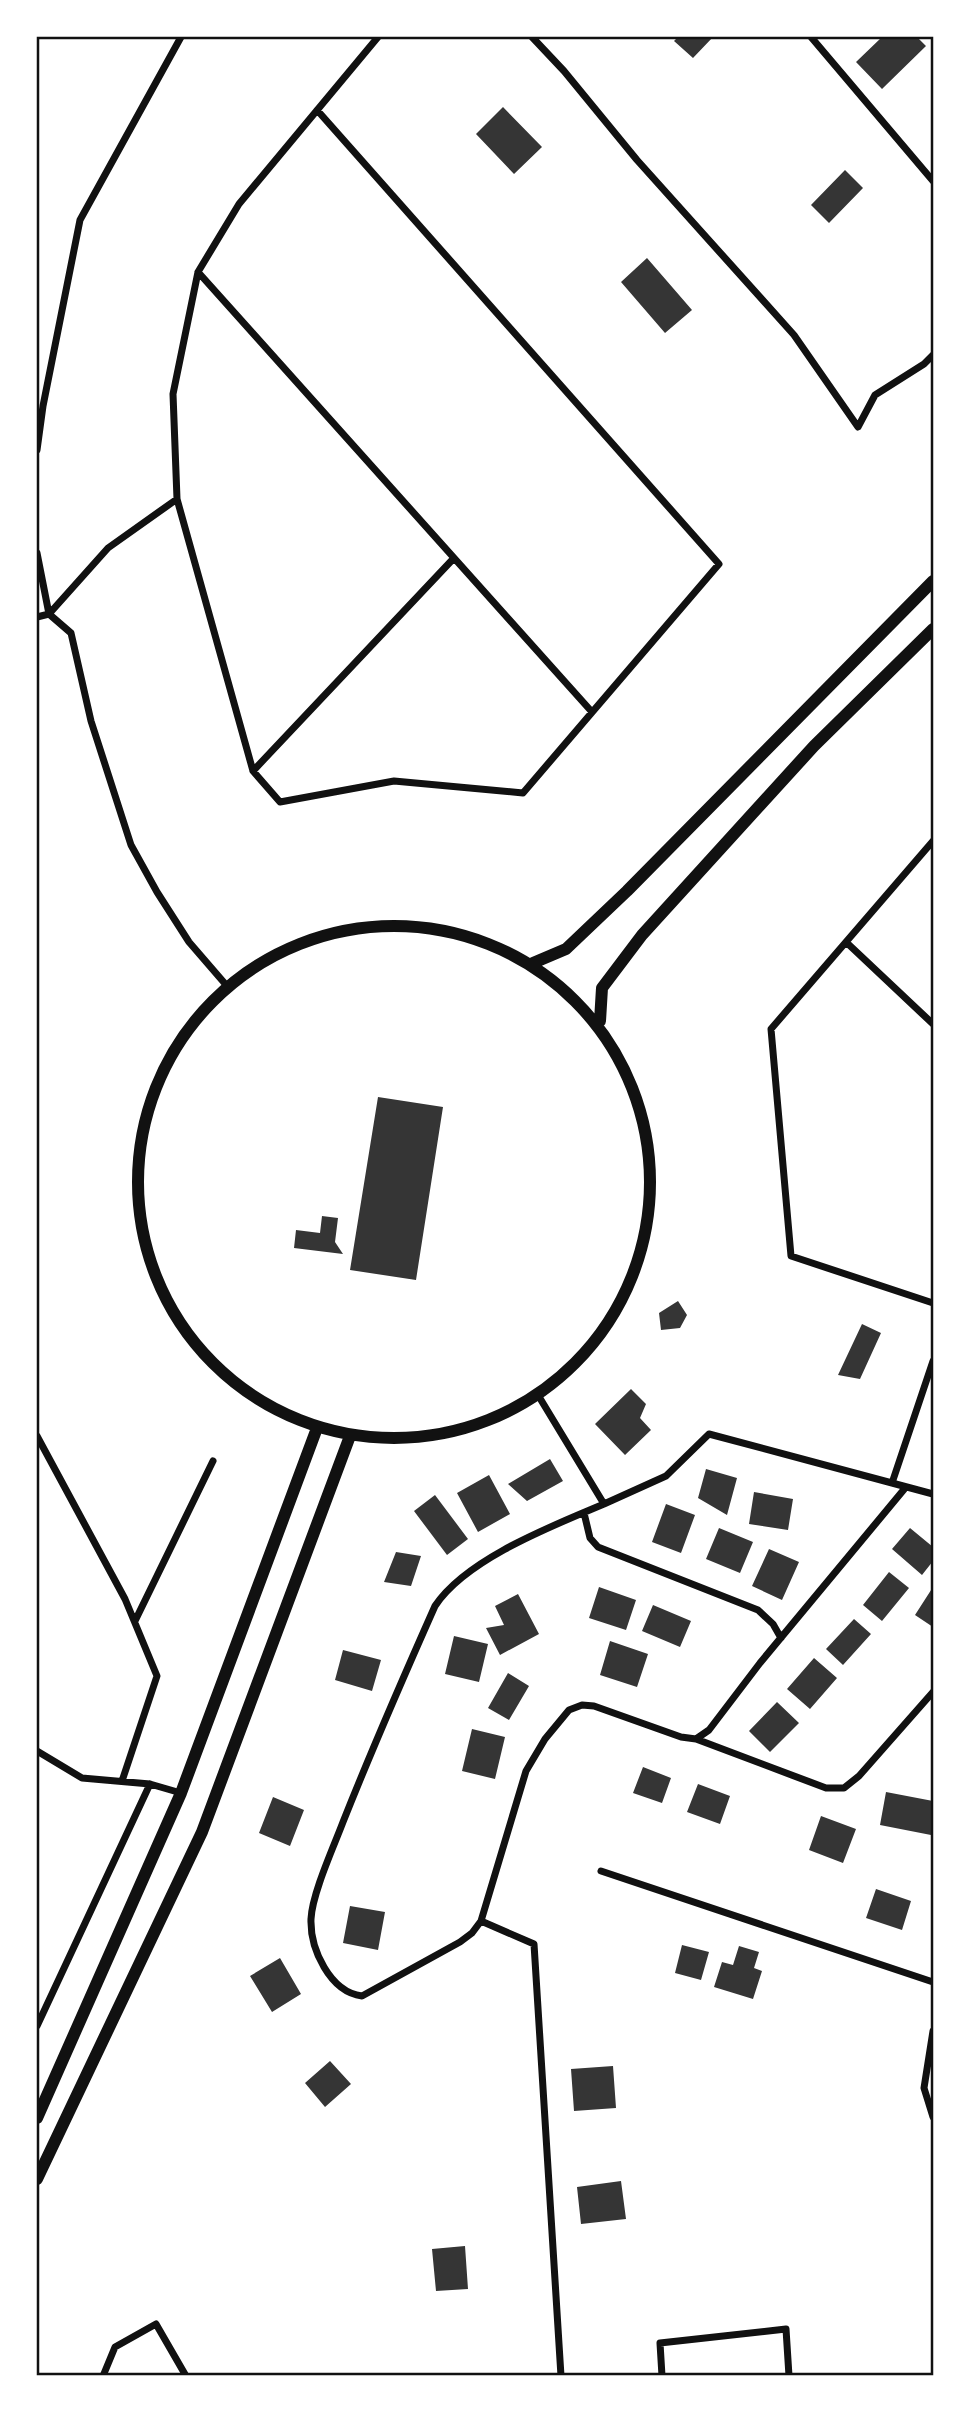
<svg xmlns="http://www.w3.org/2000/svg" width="970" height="2413" font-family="Karla,sans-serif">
  <rect width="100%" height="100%" fill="#fff"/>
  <!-- building -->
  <path fill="#353535" d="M678,37H713L693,58L674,41Z
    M882,37H917L926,46L882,89L856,62Z
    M503,107L542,147L514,174L476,134Z
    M845,170L863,188L829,223L811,205Z
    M647,258L692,310L665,333L621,282Z
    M378,1097L443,1107L416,1280L350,1270Z
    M322,1216L338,1218L335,1242L343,1254L294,1248L296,1230L320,1233Z
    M678,1301L687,1315L680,1328L661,1330L659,1313Z
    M862,1324L881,1333L860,1379L838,1375Z
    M631,1389L646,1404L640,1418L651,1430L625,1455L595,1424Z
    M550,1459L563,1481L527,1501L508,1484Z
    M706,1469L737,1478L727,1515L698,1498Z
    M489,1475L510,1514L478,1532L457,1493Z
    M754,1492L793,1499L788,1530L749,1524Z
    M435,1495L468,1539L447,1555L414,1511Z
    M666,1504L695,1515L681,1553L652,1542Z
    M719,1528L753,1542L740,1573L706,1559Z
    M910,1528L933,1547V1561L922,1575L892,1549Z
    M769,1549L799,1562L782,1600L752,1586Z
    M396,1552L421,1556L411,1586L384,1582Z
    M889,1572L909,1588L882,1621L863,1605Z
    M599,1587L636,1600L626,1630L589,1618Z
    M933,1587V1627L915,1615Z
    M518,1594L539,1634L500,1655L486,1628L504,1625L495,1606Z
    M653,1605L691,1621L680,1647L642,1631Z
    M854,1619L871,1634L843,1665L826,1649Z
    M454,1636L488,1644L479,1682L445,1674Z
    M610,1641L648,1654L637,1687L600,1675Z
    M343,1650L381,1660L372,1691L335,1680Z
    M814,1658L837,1678L810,1709L787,1689Z
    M508,1673L529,1686L509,1720L488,1708Z
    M777,1702L799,1723L770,1752L749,1731Z
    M472,1729L505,1737L495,1779L462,1771Z
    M643,1767L671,1778L662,1803L633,1793Z
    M698,1784L730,1796L720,1824L687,1812Z
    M886,1792L933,1801L931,1835L880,1825Z
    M273,1797L304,1810L290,1846L259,1833Z
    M821,1816L856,1829L843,1863L809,1850Z
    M876,1889L911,1901L902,1930L866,1918Z
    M350,1906L385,1912L378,1950L343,1943Z
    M682,1945L709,1952L701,1980L675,1973Z
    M739,1946L759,1952L754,1968L762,1971L753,1999L714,1987L722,1962L733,1965Z
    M280,1958L301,1994L272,2012L250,1976Z
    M330,2061L351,2084L325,2107L305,2083Z
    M613,2066L616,2108L574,2111L571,2069Z
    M621,2181L626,2219L581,2224L577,2187Z
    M465,2246L468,2289L436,2291L432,2249Z"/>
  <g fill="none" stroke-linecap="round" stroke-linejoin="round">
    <!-- minor -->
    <path stroke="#111" stroke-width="7" d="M532,37L564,71L637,160L794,335L858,427L875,395L924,364L933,355
      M811,37L933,181
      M317,110L719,564L523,793L394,781L280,802L253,771L177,499L173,394L198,272L239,204L378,37
      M198,272L592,712
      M37,450L43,406L80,220L181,37
      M37,553L49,614
      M49,614L108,548L177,499
      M37,617L49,614L71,633L91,721L131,845L157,892L189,942L227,986
      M253,771L454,558
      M933,841L771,1029L791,1256L933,1303
      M846,942L933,1024
      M538,1395L604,1504L666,1476L709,1434L892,1483L933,1361
      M37,1436L125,1599L157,1676L122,1781
      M892,1483L933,1494
      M604,1504C552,1526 466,1559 435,1606C403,1678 372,1749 343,1822C334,1846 312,1894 311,1919C310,1949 330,1992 362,1996L460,1942L472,1933L481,1921L526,1771L545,1739L569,1710L582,1705L594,1706L681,1737L696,1739L709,1730L760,1663L906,1487
      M584,1513L590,1538L598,1547L758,1610L773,1624L781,1638
      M135,1621L213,1461
      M696,1739L826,1788H844L859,1776L933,1692
      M37,1751L82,1778L150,1784L181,1793
      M601,1871L933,1982
      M481,1921L534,1944L561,2376
      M37,2026L150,1784
      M933,2031L924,2088L933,2117
      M103,2376L115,2347L156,2324L186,2376
      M662,2376L660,2343L786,2329L789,2376"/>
    <!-- tertiary -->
    <path stroke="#111" stroke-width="12" d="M138 1182a256 256 0 1 1 512 0a256 256 0 1 1-512 0Z
      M533,963L566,949L627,891L933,581
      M600,1021L602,988L642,935L814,746L933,629
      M37,2118L181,1793L317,1428
      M37,2179L202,1832L350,1436"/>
  </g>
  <!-- border -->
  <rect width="970" height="2413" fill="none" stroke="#ffffff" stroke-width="77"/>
  <rect x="38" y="38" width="894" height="2336" fill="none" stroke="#111" stroke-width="2.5"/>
</svg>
